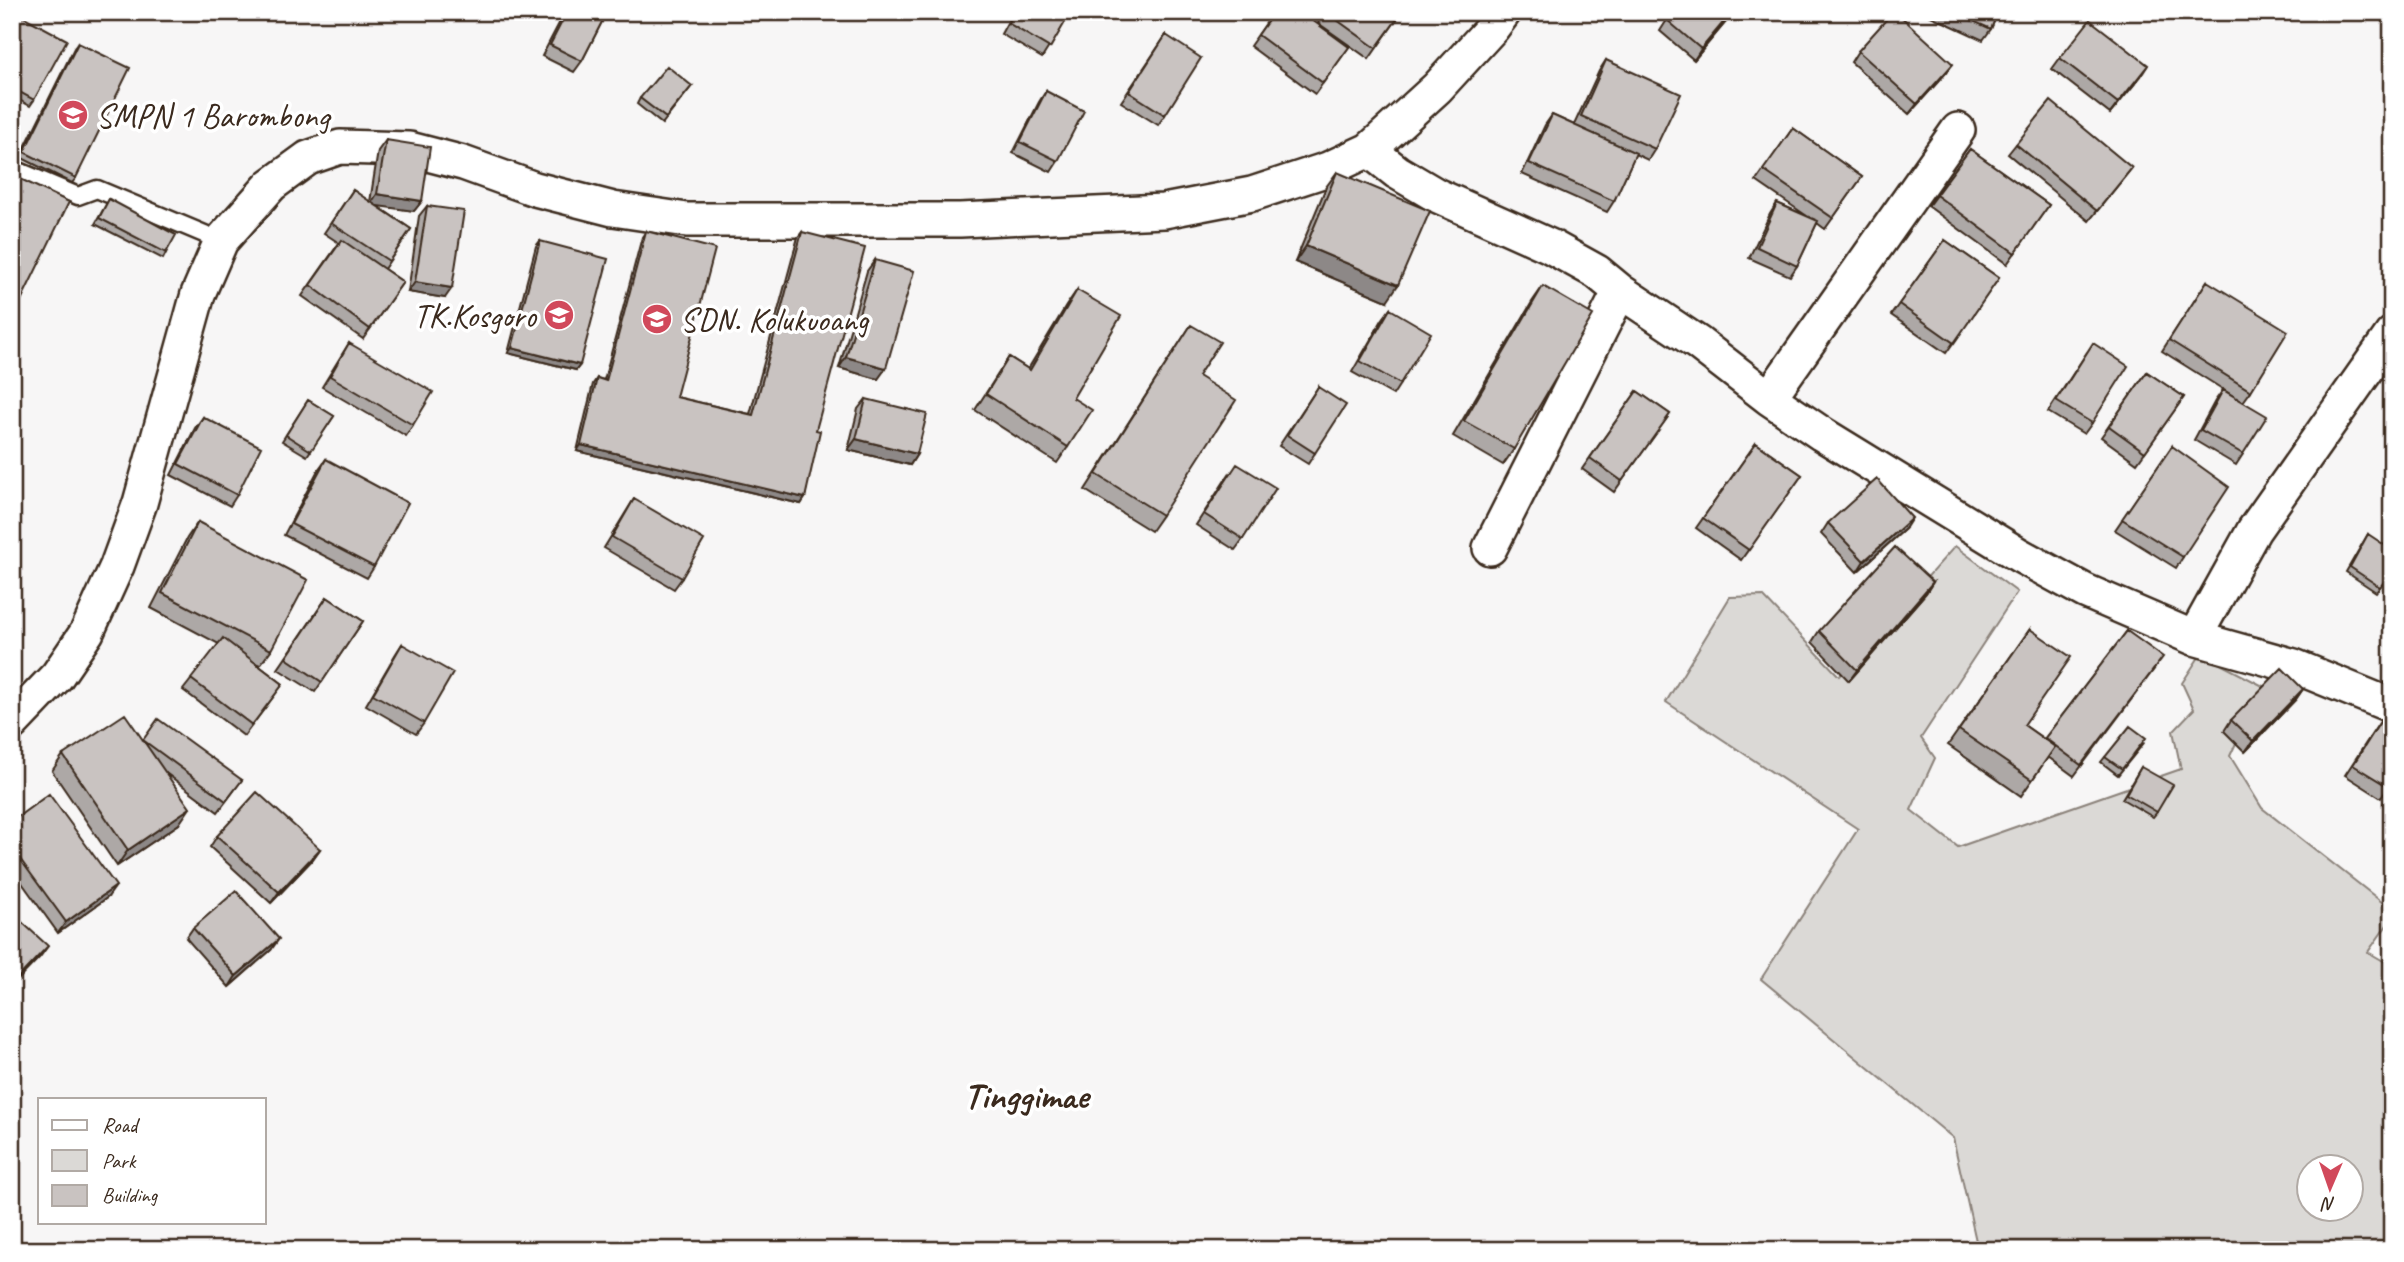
<svg xmlns="http://www.w3.org/2000/svg" width="2404" height="1262" font-family="Caveat,sans-serif">
  <rect width="100%" height="100%" fill="#f7f6f6"/>
  <filter id="ink" filterUnits="userSpaceOnUse"><feTurbulence type="fractalNoise" baseFrequency=".0143" numOctaves="2"/><feDisplacementMap in="SourceGraphic" scale="14" xChannelSelector="R" yChannelSelector="G"/><feConvolveMatrix kernelMatrix="1 2 1 2 8 2 1 2 1" color-interpolation-filters="sRGB"/></filter>
  <g filter="url(#ink)">
    <!-- green -->
    <path fill="#dbd9d6" stroke="#8b827a" stroke-width="2" fill-rule="evenodd" d="M1955,546L2017,592L1921,738L1935,758L1911,810L1958,847L2181,769L2173,731L2194,709L2182,683L2201,654L2263,686L2230,756L2262,808L2392,910V918L2368,952L2392,966V1215L2386,1250H1978L1953,1138L1761,979L1858,829L1666,702L1730,597L1763,596L1839,676ZM2310,1168H2352V1210H2310Z"/>
    <g fill="none" stroke-linecap="round" stroke-linejoin="round">
      <!-- lane casing -->
      <g stroke="#3b2a1e" stroke-width="21">
        <path id="lane" d="M12,168L78,196L97,189L221,241"/>
      </g>
      <!-- street casing -->
      <g stroke="#3b2a1e" stroke-width="38">
        <path id="street" d="M1369,150L1397,172L1436,195L1550,246L1597,272L1620,291L1698,343L1769,398L1822,434L2019,555L2085,591L2194,638
          M2392,334L2254,530L2194,638L2294,666L2392,706
          M1769,398L1958,130
          M1490,548L1620,291
          M12,723L57,676L87,632L117,566L140,503L198,294L221,241L271,185L308,158L340,147L409,149L463,163L535,189L613,209L687,220H960L1164,211L1252,194L1328,169L1369,150L1437,88L1492,28L1504,12"/>
      </g>
      <!-- lane -->
      <use href="#lane" stroke="#fff" stroke-width="16"/>
      <!-- street -->
      <use href="#street" stroke="#fff" stroke-width="33"/>
    </g>
    <!-- wall -->
    <path fill="#ada8a6" stroke="#3b2a1e" stroke-width="2" d="M12,12L34,100L30,106L12,96Z
      M565,12H607L582,61L574,72L542,56Z
      M1013,12H1071L1042,58L1001,34Z
      M1274,12L1349,47L1315,94L1250,46Z
      M1325,12L1397,19L1369,59L1318,23Z
      M1922,12H1998L1991,29L1983,40Z
      M1667,20L1726,22L1694,60L1660,31Z
      M1166,35L1165,115L1158,125L1121,102Z
      M78,43L76,178L72,183L20,157L74,48Z
      M1858,51L1945,74L1909,114L1851,62Z
      M2060,58L2141,76L2110,114L2052,69Z
      M1606,60L1655,149L1648,160L1635,154L1614,201L1607,212L1522,174L1545,125L1552,115L1574,125L1599,71Z
      M692,86L662,124L637,104L640,98Z
      M1046,91L1058,161L1051,172L1013,153L1039,102Z
      M1793,128L1862,177L1825,229L1817,223L1797,266L1790,276L1749,258L1770,214L1777,203L1807,216L1756,181Z
      M386,140L422,201L414,211L376,205L411,229L384,269L403,282L363,339L302,296L339,243L324,233L353,190L370,202L378,151Z
      M2016,144L2132,168L2089,221L2008,154Z
      M1970,149L2049,205L2007,264L1928,206Z
      M1337,172L1387,301L1295,262L1326,187Z
      M109,199L166,253L163,259L95,224Z
      M427,206L445,298L408,292L419,216Z
      M646,231L676,397L750,414L798,237L802,232L816,430L805,498L801,504L577,451L593,384L597,378L604,380L642,237Z
      M1945,240L1999,278L1946,353L1891,315Z
      M540,241L580,365L576,370L508,353L536,246Z
      M875,260L878,379L839,368L867,271Z
      M2207,281L2251,391L2243,402L2162,351Z
      M1543,286L1514,449L1503,465L1453,436L1532,302Z
      M1077,290L1073,398L1068,447L1057,463L975,410L1009,357L1028,369L1066,306Z
      M1390,309L1400,384L1393,395L1352,372L1382,320Z
      M1191,325L1162,515L1151,531L1085,490Z
      M349,343L413,425L406,436L322,387Z
      M2086,354L2092,423L2084,434L2048,412Z
      M2147,372L2184,397L2137,463L2101,437Z
      M1318,387L1315,453L1308,464L1279,446Z
      M2223,390L2243,454L2236,465L2194,440L2215,401Z
      M1637,391L1670,414L1614,492L1582,469Z
      M866,399L917,454L910,465L848,450L858,409Z
      M308,400L334,416L307,456L282,441Z
      M203,417L237,495L230,506L171,475L195,428Z
      M1756,443L1802,475L1741,560L1696,528Z
      M2172,446L2183,557L2176,568L2115,530Z
      M326,459L374,567L367,578L284,535L318,470Z
      M1229,474L1243,539L1235,550L1196,525Z
      M634,499L682,578L674,589L604,548Z
      M198,522L271,650L260,665L255,663L283,684L244,736L183,690L219,644L151,608L187,538Z
      M1828,523L1905,529L1857,572L1821,534Z
      M2368,534L2392,572L2376,592L2346,572Z
      M1933,582L1926,593L1849,681L1812,642L1819,631Z
      M327,597L363,621L315,692L278,669Z
      M2030,629L2024,725L2044,739L2127,631L2155,668L2074,776L2048,757L2021,796L1948,745Z
      M402,644L424,723L416,734L366,705L395,655Z
      M2303,689L2296,699L2245,752L2224,731L2231,720Z
      M2392,703V782L2381,798L2345,775Z
      M143,740L242,780L218,812L167,774L179,824L117,866L52,771L63,755Z
      M2143,744L2118,775L2101,762L2105,757Z
      M2141,767L2157,812L2153,817L2122,799Z
      M2392,792V812L2383,804Z
      M12,821L108,897L58,933L12,869Z
      M217,836L320,849L312,860L271,903L210,847Z
      M193,928L271,950L229,987L186,938Z"/>
    <!-- shaded-wall -->
    <path fill="#8d8887" stroke="#3b2a1e" stroke-width="2" d="M1732,12L1726,22L1694,60L1701,49Z
      M1953,64L1945,74L1909,114L1917,104Z
      M2148,65L2141,76L2110,114L2118,103Z
      M377,194L422,201L414,211L370,205Z
      M1306,246L1398,285L1387,301L1295,262Z
      M415,282L452,288L445,298L408,292Z
      M512,348L580,365L576,370L508,353Z
      M846,357L886,368L878,379L839,368Z
      M856,439L917,454L910,465L848,450Z
      M581,445L805,498L801,504L577,451Z
      M1912,518L1905,529L1857,572L1864,561Z
      M1933,582L1926,593L1849,681L1857,670Z
      M2303,689L2296,699L2245,752L2253,741Z
      M190,808L179,824L117,866L128,850Z
      M320,849L312,860L271,903L279,892Z
      M116,886L108,897L58,933L66,922Z
      M279,939L271,950L229,987L236,976Z
      M48,946L40,957L12,986V984Z"/>
    <!-- building -->
    <path fill="#c9c3c1" stroke="#3b2a1e" stroke-width="2" d="M12,12H15L67,40L34,100L12,88Z
      M567,12H607L582,61L550,45Z
      M1015,12H1071L1050,48L1008,23Z
      M1274,12H1301L1349,47L1323,83L1258,35Z
      M1326,12H1387L1397,19L1376,48Z
      M1674,12H1732L1701,49L1667,20Z
      M1893,12H1896L1953,64L1917,104L1858,51Z
      M1953,12H1998L1991,29Z
      M2090,20L2148,65L2118,103L2060,58Z
      M1166,35L1201,58L1165,115L1129,92Z
      M78,43L130,68L76,178L24,152Z
      M1606,60L1681,94L1655,149L1581,116Z
      M667,66L692,86L666,118L640,98Z
      M1046,91L1084,111L1058,161L1020,142Z
      M2051,101L2132,168L2097,211L2016,144Z
      M1552,115L1636,153L1614,201L1529,163Z
      M1793,128L1862,177L1833,218L1763,170Z
      M386,140L430,147L422,201L377,194Z
      M1970,149L2049,205L2015,253L1936,195Z
      M1337,172L1430,211L1398,285L1306,246Z
      M12,175L69,202L12,319Z
      M353,190L411,229L389,261L331,223Z
      M109,199L176,235L166,253L99,218Z
      M1777,203L1818,221L1797,266L1757,247Z
      M427,206L464,211L452,288L415,282Z
      M646,231L715,249L676,397L753,415L802,232L865,248L816,430L820,431L805,498L581,445L597,378L606,381Z
      M342,240L403,282L370,329L310,285Z
      M1945,240L1999,278L1954,343L1899,304Z
      M540,241L608,259L580,365L512,348Z
      M875,260L914,271L886,368L846,357Z
      M2207,281L2288,331L2251,391L2169,340Z
      M1543,286L1593,315L1514,449L1464,421Z
      M1077,290L1121,316L1073,398L1092,410L1068,447L986,394L1009,357L1030,370Z
      M1390,309L1431,333L1400,384L1360,361Z
      M1191,325L1220,342L1198,376L1236,400L1162,515L1096,474Z
      M349,343L433,392L413,425L330,376Z
      M2093,343L2128,366L2092,423L2056,401Z
      M2147,372L2184,397L2145,452L2109,426Z
      M1318,387L1346,405L1315,453L1287,435Z
      M2223,390L2267,416L2243,454L2201,430Z
      M1637,391L1670,414L1622,481L1590,458Z
      M866,399L927,414L917,454L856,439Z
      M308,400L334,416L311,451L286,435Z
      M203,417L261,447L237,495L178,464Z
      M1756,443L1802,475L1749,550L1703,518Z
      M2172,446L2229,487L2183,557L2122,519Z
      M326,459L408,503L374,567L291,524Z
      M1237,464L1276,488L1243,539L1204,514Z
      M1877,479L1912,518L1864,561L1828,523Z
      M634,499L704,540L682,578L612,537Z
      M198,522L308,580L271,650L162,593Z
      M2368,534L2392,550V571L2380,587L2350,567Z
      M1895,547L1933,582L1857,670L1819,631Z
      M327,597L363,621L322,682L286,658Z
      M2030,629L2071,657L2024,725L2055,747L2032,780L1959,730Z
      M2127,631L2163,657L2081,765L2045,738Z
      M223,638L283,684L252,725L191,679Z
      M402,644L453,673L424,723L373,694Z
      M2282,668L2303,689L2253,741L2231,720Z
      M2392,703V782L2389,787L2353,765Z
      M125,714L190,808L128,850L63,755Z
      M158,719L242,780L226,801L143,740Z
      M2130,726L2146,738L2122,769L2105,757Z
      M2141,767L2173,785L2157,812L2126,794Z
      M257,792L320,849L279,892L217,836Z
      M49,794L116,886L66,922L12,848V821Z
      M236,891L279,939L236,976L193,928Z
      M12,913L48,946L12,984Z"/>
  </g>
  <!-- icons -->
  <defs>
    <g id="school-disc" transform="scale(1.575)"><circle r="9.5" fill="#d1495b" stroke="#fff"/><path d="M0-5L7-2L0 1L-7-2ZM-4 1L0 2.5L4 1V4Q0 6-4 4Z" fill="#fff"/></g>
  </defs>
  <g fill-rule="evenodd">
    <use href="#school-disc" x="73" y="115"/>
    <use href="#school-disc" x="559" y="315"/>
    <use href="#school-disc" x="657" y="319"/>
  </g>
  <g text-anchor="middle" stroke-width="7" stroke-linejoin="round" paint-order="stroke">
    <!-- poi labels -->
    <g font-size="33" fill="#3b2a1e" stroke="#fff" text-anchor="start">
      <text x="96" y="127">SMPN 1 Barombong</text>
      <text x="536" y="327" text-anchor="end">TK.Kosgoro</text>
      <text x="680" y="331">SDN. Kolukuoang</text>
    </g>
    <!-- quarter labels -->
    <g font-size="37" font-weight="bold" fill="#3b2a1e" stroke="#fff">
      <text x="1026" y="1108">Tinggimae</text>
    </g>
  </g>
  <!-- margin -->
  <rect width="2404" height="1262" fill="none" stroke="#fff" stroke-width="42"/>
  <rect x="21" y="21" width="2362" height="1220" fill="none" stroke="#3b2a1e" stroke-width="2.5" filter="url(#ink)"/>
  <!-- legend -->
  <rect x="38" y="1098" width="228" height="126" fill="#ffffff" stroke="#b1aaa5" stroke-width="2"/>
  <rect x="52" y="1120" width="35" height="10" fill="#ffffff" stroke="#b1aaa5" stroke-width="2"/>
  <text x="102" y="1132" font-size="21" fill="#3b2a1e">Road</text>
  <rect x="52" y="1150" width="35" height="21" fill="#dbd9d6" stroke="#b1aaa5" stroke-width="2"/>
  <text x="102" y="1168" font-size="21" fill="#3b2a1e">Park</text>
  <rect x="52" y="1185" width="35" height="21" fill="#c9c3c1" stroke="#b1aaa5" stroke-width="2"/>
  <text x="102" y="1202" font-size="21" fill="#3b2a1e">Building</text>
  <!-- north arrow -->
  <g transform="translate(2330 1188) rotate(182)"><circle r="33" fill="#ffffff" stroke="#b1aaa5" stroke-width="2"/>
  <path d="M0-5L12 26L0 18L-12 26Z" fill="#d1495b"/>
  <text y="-10" font-size="19" font-weight="bold" text-anchor="middle" fill="#3b2a1e">N</text>
  </g>
</svg>
